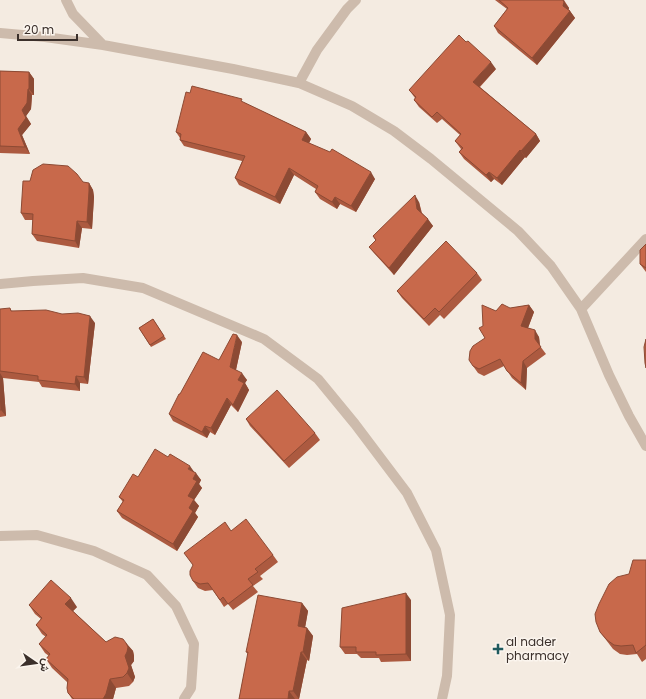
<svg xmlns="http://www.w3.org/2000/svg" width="646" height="699" font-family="Poppins,Vazirmatn,sans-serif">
  <rect width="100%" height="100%" fill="#f4ebe1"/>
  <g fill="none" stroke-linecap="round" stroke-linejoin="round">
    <!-- street -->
    <path stroke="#cdbbac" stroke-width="10" d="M66,0L73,14L103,45
      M0,33L45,37L103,45L233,69L299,83L352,106L394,131L431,159L518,231L551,266L581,309L609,375L629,416L646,446
      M299,83L317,50L347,9L356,0
      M0,284L33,281L83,278L143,288L264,339L318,379L355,424L407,493L436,550L450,615L447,676L442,699
      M581,309L646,239
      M0,536L37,535L94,551L147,575L176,606L194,644L191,688L184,699"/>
  </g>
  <!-- wall -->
  <path fill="#ac5a40" d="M495,0H564L569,8L568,10L570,11L575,18L537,65L498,33L494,26L507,9Z
    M496,69L480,87L536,134L540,141L526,158L525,157L502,185L494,179L491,182L464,159L459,152L461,149L455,141L460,135L442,119L437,123L419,107L414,100L415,98L409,90Z
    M0,71L29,72L34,79V95H32L31,109L26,116L31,124L22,135L30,154L0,153Z
    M245,103L306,132L311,139L309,143L375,179L356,212L340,204L337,209L320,199L315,192L316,189L294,175L280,204L239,185L235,178L242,161L184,146L180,140V138L176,132Z
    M30,181L89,183L93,190L94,197L92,229L82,228L79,248L37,241L32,234L33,220H25L21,213Z
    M419,202L422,213L433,226L394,275L374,253L369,247L376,241L373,236Z
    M646,244V272L640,264Z
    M477,273L482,280L444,319L440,315L429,326L402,298L397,291Z
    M529,305L534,312L528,328L539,337L540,346L546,354L527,368L526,390L512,378L504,366L484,376L478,373L473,366L485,338L483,326L496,311Z
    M0,309L95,323L88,384L80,383V391L42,387L39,382L3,378L6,416L0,417Z
    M153,319L166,339L151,347L139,328Z
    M242,342L236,370L247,380L245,383L249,390L238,412L231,405L215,435L210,432L207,438L173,421L169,414L180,394L219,360Z
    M246,419L315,433L320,440L289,468L250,426Z
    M195,473L201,480L199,484L202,488L194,500L199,506L195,513L198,517L177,551L122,518L117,511L123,502L119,497L138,477Z
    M231,531L273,555L278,562L260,576L263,579L253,586L258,592L233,610L228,604L224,607L213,590L205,591L198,588L193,581Z
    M646,560V659L642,662L637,654L627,655L620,654L613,649L600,632Z
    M411,600V661L381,662L379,658H361L357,654H345L340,647Z
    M302,603L308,611L305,627L307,628L313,636L309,661L307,660L299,699H239L248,654L246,652Z
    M29,605L77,607L73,611L106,642L126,643L133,651L134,656V661L131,665L135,677L133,682L129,686L116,688L113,699H72L68,693L67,682L52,668L46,659L49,656L45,653L39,644L46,637L42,634L36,625L41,619L35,614Z"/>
  <!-- shaded-wall -->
  <path fill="#8c4a34" d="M563,0L569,8L568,12L563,6Z
    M570,11L575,18L537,65L532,58Z
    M491,62L496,69L478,88L473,82Z
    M29,72L34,79V95L29,89Z
    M28,89L32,95L31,109L26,116L31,124L22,135L30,154L25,147L18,129L22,110Z
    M306,132L311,139L307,147L302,140Z
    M536,134L540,141L526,158L521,151Z
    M520,150L525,157L502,185L497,178Z
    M289,168L294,175L280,204L275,197Z
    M371,172L375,179L356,212L351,206Z
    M489,172L494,179L491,182L486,175Z
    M89,183L93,190L94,197L92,229L87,222Z
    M415,195L419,202L422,216L417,209Z
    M335,197L340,204L337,209L332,202Z
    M428,219L433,226L394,275L389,268Z
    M77,221L82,228L79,248L75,241Z
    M529,305L534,312L526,333L521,326Z
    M90,316L95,323L88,384L84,377Z
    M535,330L539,337L540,346L535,339Z
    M237,335L242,342L235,374L230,367Z
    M523,361L527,368L526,390L521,383Z
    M0,373L3,378L6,416L1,410L0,392Z
    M242,373L247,380L245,383L249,390L238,412L233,405L238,380Z
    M76,376L80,383V391L75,384Z
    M227,398L231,405L215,435L211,428Z
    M205,426L210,432L207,438L202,432Z
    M190,466L195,473L188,469Z
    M196,473L201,480L199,484L202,488L194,500L199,506L195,513L198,517L177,551L173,544L189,508L188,496L193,479Z
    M406,593L411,600V661L406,654Z
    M71,598L77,607L71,613L65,604Z
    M302,603L308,611L304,634L298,626Z
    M307,628L313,636L309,661L303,652Z
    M126,643L133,651L134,656V661L131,665L135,677L133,682L127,673L125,656Z
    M301,652L307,660L299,699L293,691Z
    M110,679L116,688L113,699H103Z
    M289,691L295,699H288Z"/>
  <!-- building -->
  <path fill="#c8694b" stroke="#8c4a34" d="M499,0H563L564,2L563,6L570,11L532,58L494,26L508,8Z
    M459,35L466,42L468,41L491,62L473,82L536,134L521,151L520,150L497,178L489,172L486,175L459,152L463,148L455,141L461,134L437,112L432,117L414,100L416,97L409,90Z
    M0,71L29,72V89H28L27,103L22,110L26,118L18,129L25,147L0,146Z
    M192,86L242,99L241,101L306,132L302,140L330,152L332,149L371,172L351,206L335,197L332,202L315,192L318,186L289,168L275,197L235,178L245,156L180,140L181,134L176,132L186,92L190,93Z
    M43,164L68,166L77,174L83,182L89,183V191L87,222L77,221L75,241L32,234L33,214L21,213L23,181H30L33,170Z
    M415,195L417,209L428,219L389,268L369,247L376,240L373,236Z
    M446,241L477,273L439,312L435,308L424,319L397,291Z
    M646,244V268L640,264V250Z
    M502,304L510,308L529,305L521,326L535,330V339L541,347L523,361L521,383L507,371L500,359L479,369L473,366L469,360L470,351L473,346L485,338L479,328L483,326L482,305L496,311Z
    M10,308L11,311L46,310L62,314L78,313L90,316L84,377L76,376L75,384L38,380V376L0,371V309Z
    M153,319L164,336L150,345L139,328Z
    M233,334L237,335L230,367L242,373L238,380L244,383L233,405L227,398L211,428L205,426L202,432L169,414L179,394H180L203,352L219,360Z
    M646,339V368L645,363L644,347Z
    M277,390L315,433L284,461L246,419Z
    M0,392L1,410H0Z
    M155,449L168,457L170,454L190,466L188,469L196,473L193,479L197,481L188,496L194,499L189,508L193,511L173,544L117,511L124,500L119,497L133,474L138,477Z
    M246,519L273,555L255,569L258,572L248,579L253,585L228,604L223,597L220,600L208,583L200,584L193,581L190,575V571L193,565L184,553L225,522L231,531Z
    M633,560H646V645L636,653L633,645L621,646L614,645L607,640L600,632L596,622L595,614L599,604L609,584L617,577L629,574Z
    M51,580L71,598L65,604L106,642L115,637L123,639L126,643L128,647L127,652L125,656L129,668L127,673L123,677L110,679L106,694L103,699H74L68,693L67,688L68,679L46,659L50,654L39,644L47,635L36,625L42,618L29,605Z
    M406,593V654L376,655V652H356V647H340L342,608Z
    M258,595L302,603L298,626L307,628L303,652H301L293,691H289L288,699H239L248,652H246Z"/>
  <!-- markers -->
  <path fill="#1f5a5e" stroke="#fbf5ee" stroke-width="1.5" d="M496 643h4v4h4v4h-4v4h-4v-4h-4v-4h4z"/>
  <g text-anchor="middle" stroke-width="3" stroke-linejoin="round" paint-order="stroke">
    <!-- poi labels -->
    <g font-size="12" fill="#3b302b" stroke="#fbf5ee" text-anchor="start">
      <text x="506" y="646">al nader<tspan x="506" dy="14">pharmacy</tspan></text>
    </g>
  </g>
  <!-- north arrow -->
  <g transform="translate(36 663) rotate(103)" stroke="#fbf5ee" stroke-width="3" paint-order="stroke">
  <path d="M0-3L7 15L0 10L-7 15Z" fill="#3b302b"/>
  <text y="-6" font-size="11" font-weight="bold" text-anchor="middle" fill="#3b302b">ش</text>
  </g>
  <!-- scale -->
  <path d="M18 34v6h59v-6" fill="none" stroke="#3b302b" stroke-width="2"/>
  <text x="24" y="34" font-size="12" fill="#3b302b" stroke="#fbf5ee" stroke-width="3" paint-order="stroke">20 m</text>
</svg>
